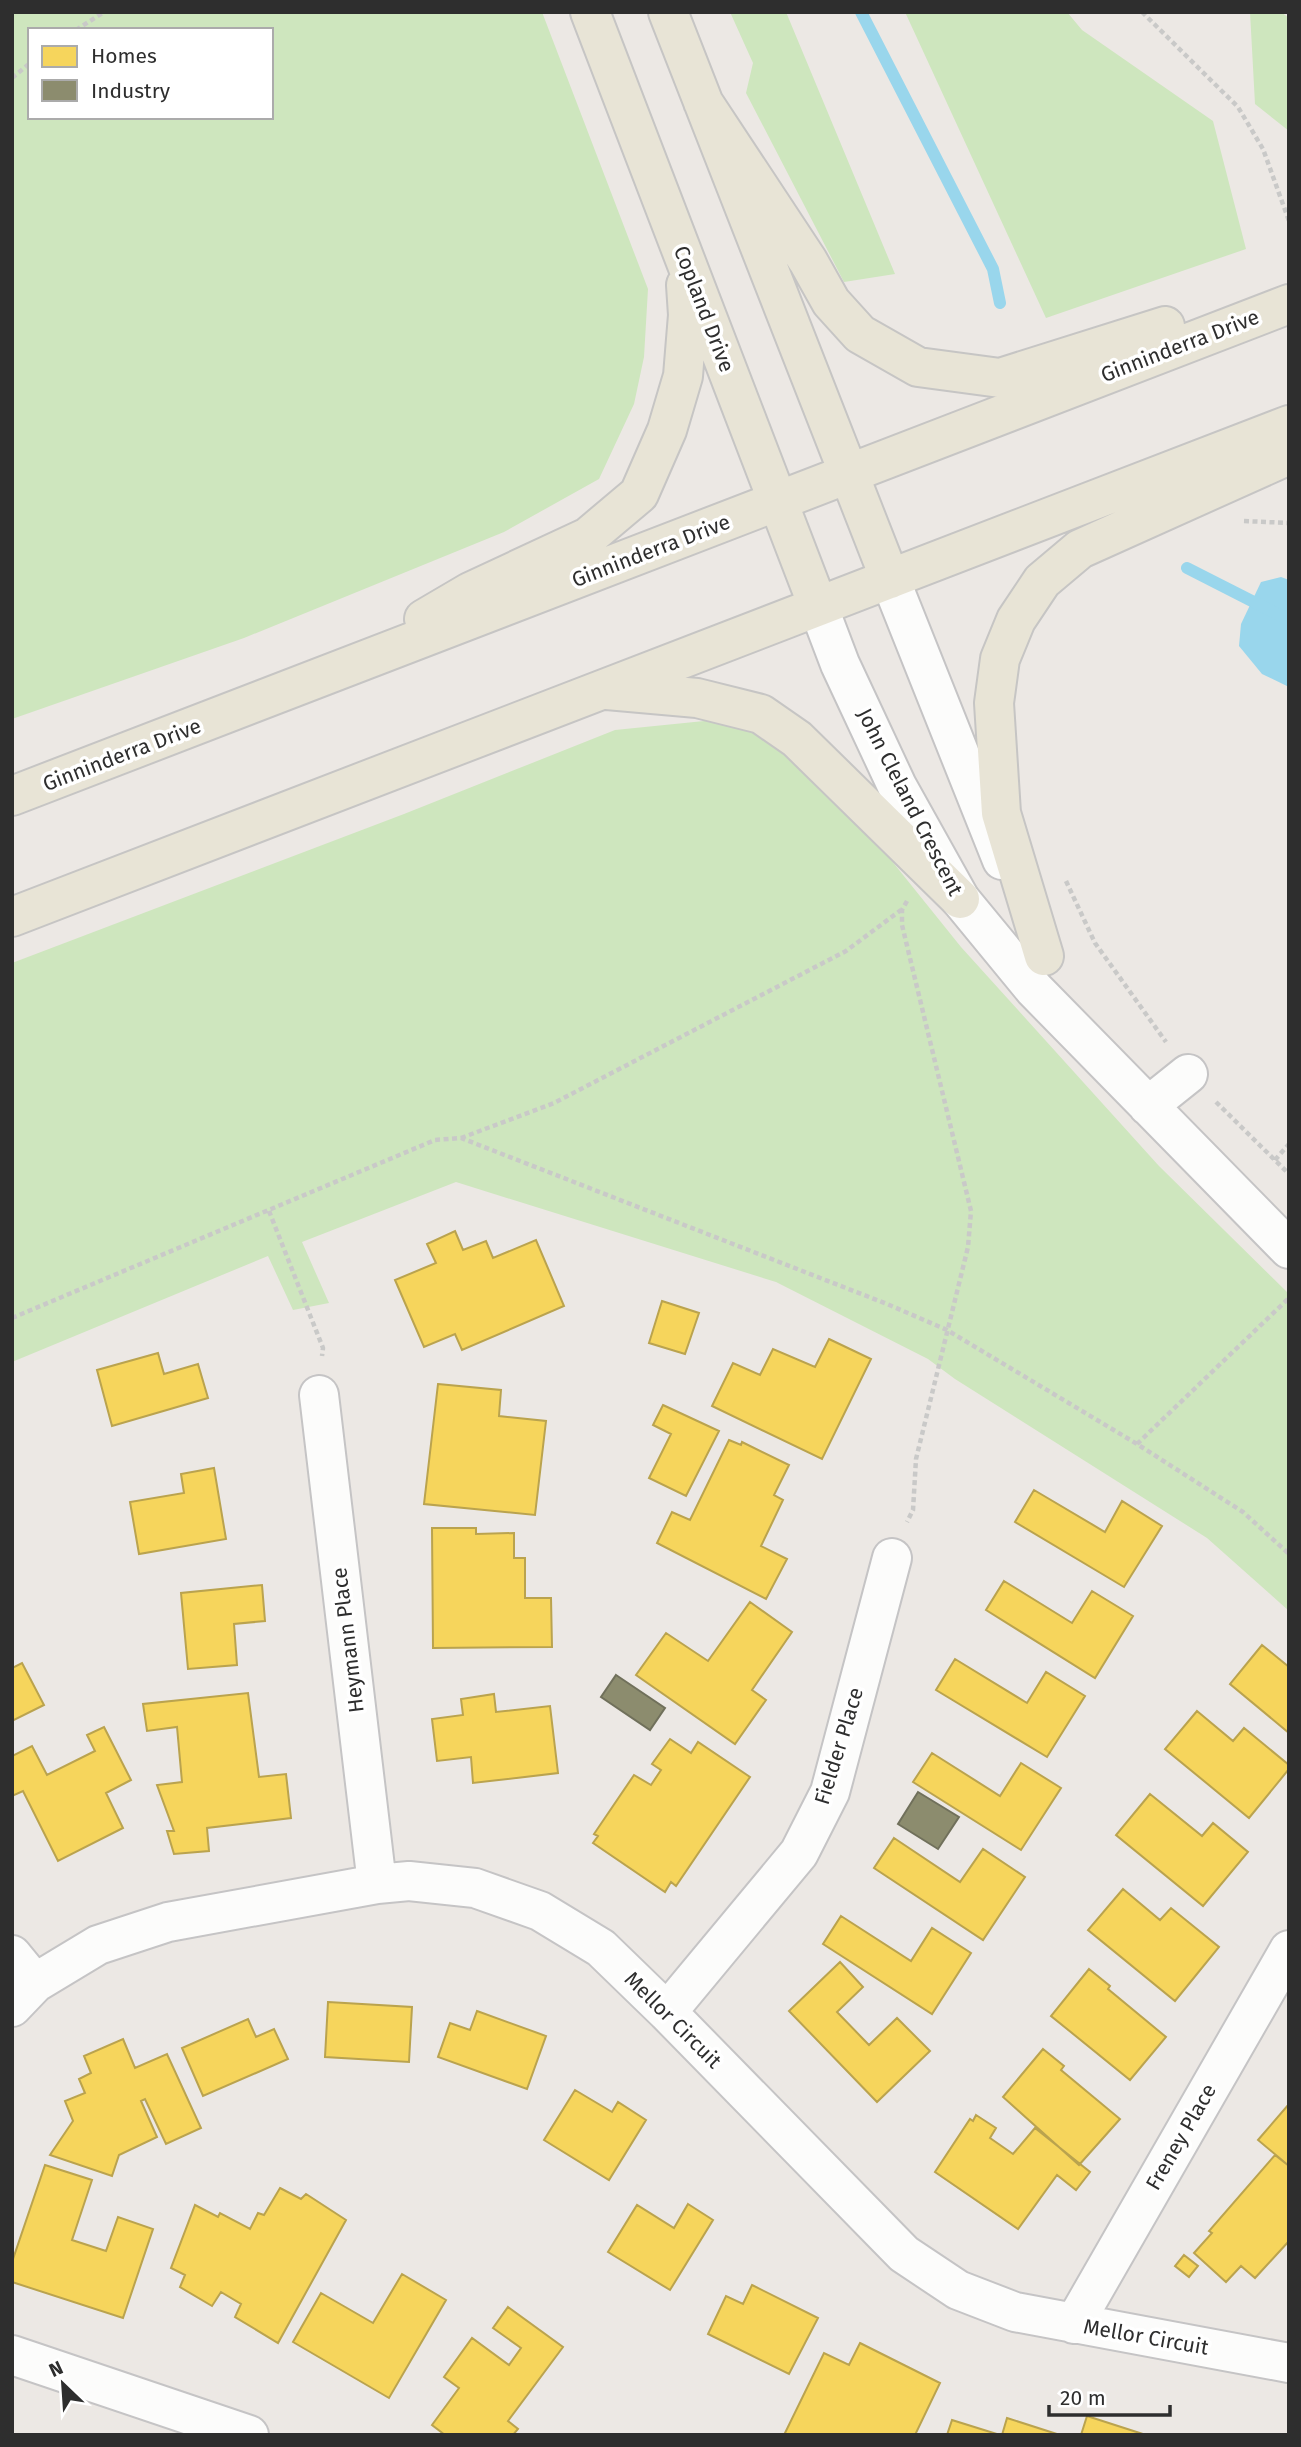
<svg xmlns="http://www.w3.org/2000/svg" width="1301" height="2447" font-family="'Fira Sans',sans-serif">
  <rect width="100%" height="100%" fill="#ece8e4"/>
  <!-- green -->
  <path fill="#cee6be" fill-rule="evenodd" d="M12,12H542L648,289L644,357L634,404L599,479L504,532L244,638L12,719ZM30,30H271V117H30Z
    M730,12H786L895,274L844,282L746,93L753,63Z
    M905,12H1067L1082,30L1213,121L1246,249L1046,318Z
    M1250,12H1281L1289,18V131L1255,104Z
    M724,719L793,752L854,814L961,947L1159,1166L1289,1294V1611L1207,1538L955,1379L928,1359L776,1282L456,1182L302,1242L329,1303L293,1310L268,1256L12,1362V963L404,814L615,730Z"/>
  <!-- water -->
  <path fill="#99d6ec" d="M1281,577L1289,580V687L1262,674L1239,646L1241,624L1261,582Z"/>
  <!-- homes -->
  <path fill="#f6d55c" stroke="#baa34e" stroke-width="2" d="M455,1231L463,1250L486,1241L493,1258L536,1240L564,1306L462,1350L455,1334L424,1347L395,1280L436,1263L427,1244Z
    M662,1301L699,1313L685,1354L649,1343Z
    M829,1339L871,1359L822,1459L712,1406L733,1363L760,1375L773,1349L815,1367Z
    M158,1353L164,1374L198,1364L208,1398L112,1426L97,1370Z
    M438,1384L501,1390L499,1416L546,1421L535,1515L424,1504Z
    M663,1405L719,1431L686,1496L649,1478L671,1434L653,1425Z
    M729,1440L741,1445L742,1442L789,1465L774,1495L783,1500L761,1546L787,1559L766,1599L657,1543L672,1512L690,1520Z
    M214,1468L226,1539L139,1554L130,1502L184,1493L181,1474Z
    M1034,1490L1105,1532L1122,1501L1162,1526L1124,1587L1015,1522Z
    M432,1528H476V1534L514,1533V1558H525V1598H551L552,1647L433,1648Z
    M1004,1581L1072,1623L1092,1591L1133,1616L1095,1678L986,1610Z
    M262,1585L265,1621L234,1624L237,1665L188,1669L181,1593Z
    M750,1602L792,1632L752,1690L766,1700L735,1744L636,1675L666,1633L708,1661Z
    M1262,1645L1289,1667V1733L1230,1684Z
    M955,1659L1027,1703L1046,1672L1085,1696L1047,1757L936,1690Z
    M22,1663L44,1705L12,1721V1668Z
    M248,1693L259,1777L286,1774L291,1818L207,1828L209,1851L174,1854L167,1831H174L157,1785L182,1782L177,1727L147,1731L143,1704Z
    M494,1694L496,1712L550,1706L558,1773L473,1783L471,1757L437,1761L432,1719L463,1715L461,1699Z
    M1197,1711L1233,1741L1244,1728L1289,1765V1769L1249,1818L1165,1749Z
    M104,1727L131,1780L106,1793L123,1828L58,1861L23,1791L12,1796V1756L32,1746L47,1775L95,1751L87,1735Z
    M670,1739L691,1753L698,1742L750,1777L676,1886L671,1882L665,1892L593,1843L598,1836L594,1834L634,1775L651,1785L661,1770L652,1764Z
    M932,1753L1000,1796L1021,1763L1061,1788L1021,1850L913,1782Z
    M1150,1794L1202,1836L1213,1823L1248,1852L1203,1906L1116,1835Z
    M894,1838L960,1882L983,1849L1025,1877L983,1940L874,1868Z
    M1123,1889L1160,1920L1171,1908L1219,1947L1175,2001L1088,1930Z
    M841,1916L911,1961L932,1928L971,1953L932,2014L823,1944Z
    M840,1962L863,1987L837,2012L869,2045L897,2018L930,2051L877,2102L789,2011Z
    M1089,1969L1110,1986L1108,1989L1166,2037L1130,2080L1051,2016Z
    M328,2002L412,2007L409,2062L325,2057Z
    M477,2011L546,2036L527,2089L438,2057L450,2023L470,2030Z
    M248,2019L256,2037L274,2029L288,2059L203,2096L182,2048Z
    M123,2039L135,2068L167,2054L201,2128L166,2144L145,2099L141,2101L157,2137L119,2155L112,2176L50,2155L73,2121L65,2101L85,2093L79,2079L91,2073L84,2056Z
    M1043,2049L1064,2066L1061,2070L1120,2119L1079,2165L1003,2097Z
    M575,2090L612,2112L618,2102L646,2120L609,2180L544,2140Z
    M1289,2104V2166L1258,2140Z
    M976,2115L996,2128L990,2138L1013,2154L1035,2128L1090,2172L1076,2190L1057,2175L1018,2229L935,2172L970,2119L973,2121Z
    M1275,2155L1289,2166V2241L1255,2278L1241,2266L1226,2282L1194,2253L1212,2233L1209,2231Z
    M45,2165L92,2180L72,2240L106,2251L118,2217L153,2229L123,2318L12,2282V2262Z
    M280,2188L301,2199L306,2194L346,2220L278,2343L235,2317L241,2304L221,2292L212,2306L180,2287L185,2275L171,2268L195,2205L218,2217L220,2213L250,2229L258,2213L264,2215Z
    M688,2204L713,2220L670,2290L608,2252L637,2205L674,2228Z
    M1184,2255L1198,2266L1189,2277L1175,2266Z
    M402,2274L446,2300L389,2398L293,2342L321,2293L373,2323Z
    M752,2285L818,2318L789,2374L708,2334L726,2296L743,2304Z
    M508,2307L563,2347L508,2421L518,2429L513,2435H445L432,2425L459,2388L444,2377L472,2338L509,2365L521,2348L493,2328Z
    M860,2343L940,2383L915,2435H784L824,2353L849,2365Z
    M1087,2416L1146,2435H1081Z
    M1007,2418L1060,2435H1002Z
    M952,2420L1000,2435H947Z"/>
  <!-- industry -->
  <path fill="#8c8c6e" stroke="#70705b" stroke-width="2" d="M616,1675L665,1708L650,1730L601,1697Z
    M918,1792L959,1817L938,1849L898,1824Z"/>
  <g fill="none" stroke-linecap="round" stroke-linejoin="round">
    <!-- stream -->
    <path stroke="#99d6ec" stroke-width="12" d="M861,12L993,269L1000,303
      M1187,568L1289,620"/>
    <!-- minor casing -->
    <g stroke="#c5c4c5" stroke-width="42">
      <path id="minor" d="M890,579L1002,860
        M818,606L840,664L897,786L960,899L1034,989L1289,1249
        M1148,1106L1188,1074
        M319,1395L377,1884
        M12,1955L35,1983
        M12,2007L35,1983L98,1945L168,1922L377,1884L409,1881L475,1888L540,1911L601,1948L667,2012L904,2254L958,2290L1015,2312L1289,2363
        M667,2012L799,1853L830,1792L892,1558
        M1074,2324L1289,1950
        M12,2355L249,2435"/>
    </g>
    <!-- major casing -->
    <g stroke="#c6c5c4" stroke-width="42">
      <path id="major" d="M590,12L818,606
        M668,12L890,579
        M703,102L808,261L831,302L860,334L918,367L1000,378L1165,326
        M424,619L470,592L588,537L639,494L667,430L683,376L688,315L686,285
        M607,690L697,698L761,714L797,739L960,899
        M12,796L1289,304
        M12,917L1289,425
        M1044,956L1001,813L994,703L1000,659L1016,620L1042,581L1080,549L1289,455"/>
    </g>
    <!-- path -->
    <path stroke="#c9c9c8" stroke-width="4.5" stroke-dasharray="5 3.5" stroke-linecap="butt" d="M1142,12L1238,107L1263,149L1289,221
      M76,30L104,12
      M12,78L30,63
      M1244,521L1289,523
      M1066,881L1095,943L1166,1042
      M907,901L902,910V925L971,1211L968,1247L916,1459L913,1510L907,1522
      M1216,1102L1289,1174
      M461,1138L554,1103L846,951L901,910
      M1275,1160L1289,1144
      M269,1211L323,1348L322,1356
      M12,1318L435,1140L461,1138L887,1304L947,1330L1137,1444L1243,1512L1289,1554
      M1137,1444L1289,1298"/>
    <!-- minor -->
    <use href="#minor" stroke="#fcfcfb" stroke-width="38"/>
    <!-- major -->
    <use href="#major" stroke="#e8e4d6" stroke-width="38"/>
  </g>
  <g text-anchor="middle" stroke-width="7" stroke-linejoin="round" paint-order="stroke">
    <!-- street labels -->
    <g font-size="21" fill="#2e2e2e" stroke="#fff">
      <text transform="translate(704 309) rotate(69)" y="7">Copland Drive</text>
      <text transform="translate(1180 346) rotate(-21)" y="7">Ginninderra Drive</text>
      <text transform="translate(651 551) rotate(-21)" y="7">Ginninderra Drive</text>
      <text transform="translate(122 755) rotate(-21)" y="7">Ginninderra Drive</text>
      <text transform="translate(910 802) rotate(63)" y="7">John Cleland Crescent</text>
      <text transform="translate(348 1640) rotate(-97)" y="7">Heymann Place</text>
      <text transform="translate(839 1746) rotate(-73)" y="7">Fielder Place</text>
      <text transform="translate(673 2020) rotate(45)" y="7">Mellor Circuit</text>
      <text transform="translate(1181 2137) rotate(-60)" y="7">Freney Place</text>
      <text transform="translate(1146 2337) rotate(10)" y="7">Mellor Circuit</text>
    </g>
  </g>
  <!-- border -->
  <rect width="1301" height="2447" fill="none" stroke="#2e2e2e" stroke-width="28"/>
  <!-- legend -->
  <rect x="28" y="28" width="245" height="91" fill="#ffffff" stroke="#ababab" stroke-width="2"/>
  <rect x="42" y="46" width="35" height="21" fill="#f6d55c" stroke="#ababab" stroke-width="2"/>
  <text x="91" y="63" font-size="21" fill="#2e2e2e">Homes</text>
  <rect x="42" y="80" width="35" height="21" fill="#8c8c6e" stroke="#ababab" stroke-width="2"/>
  <text x="91" y="98" font-size="21" fill="#2e2e2e">Industry</text>
  <!-- north arrow -->
  <g transform="translate(63 2384) rotate(335)" stroke="#ffffff" stroke-width="5" paint-order="stroke">
  <path d="M0-5L12 26L0 18L-12 26Z" fill="#2e2e2e"/>
  <text y="-10" font-size="19" font-weight="bold" text-anchor="middle" fill="#2e2e2e">N</text>
  </g>
  <!-- scale -->
  <path d="M1049 2405v10h121v-10" fill="none" stroke="#2e2e2e" stroke-width="3.5"/>
  <text x="1060" y="2405" font-size="21" fill="#2e2e2e" stroke="#ffffff" stroke-width="5" paint-order="stroke">20 m</text>
</svg>
